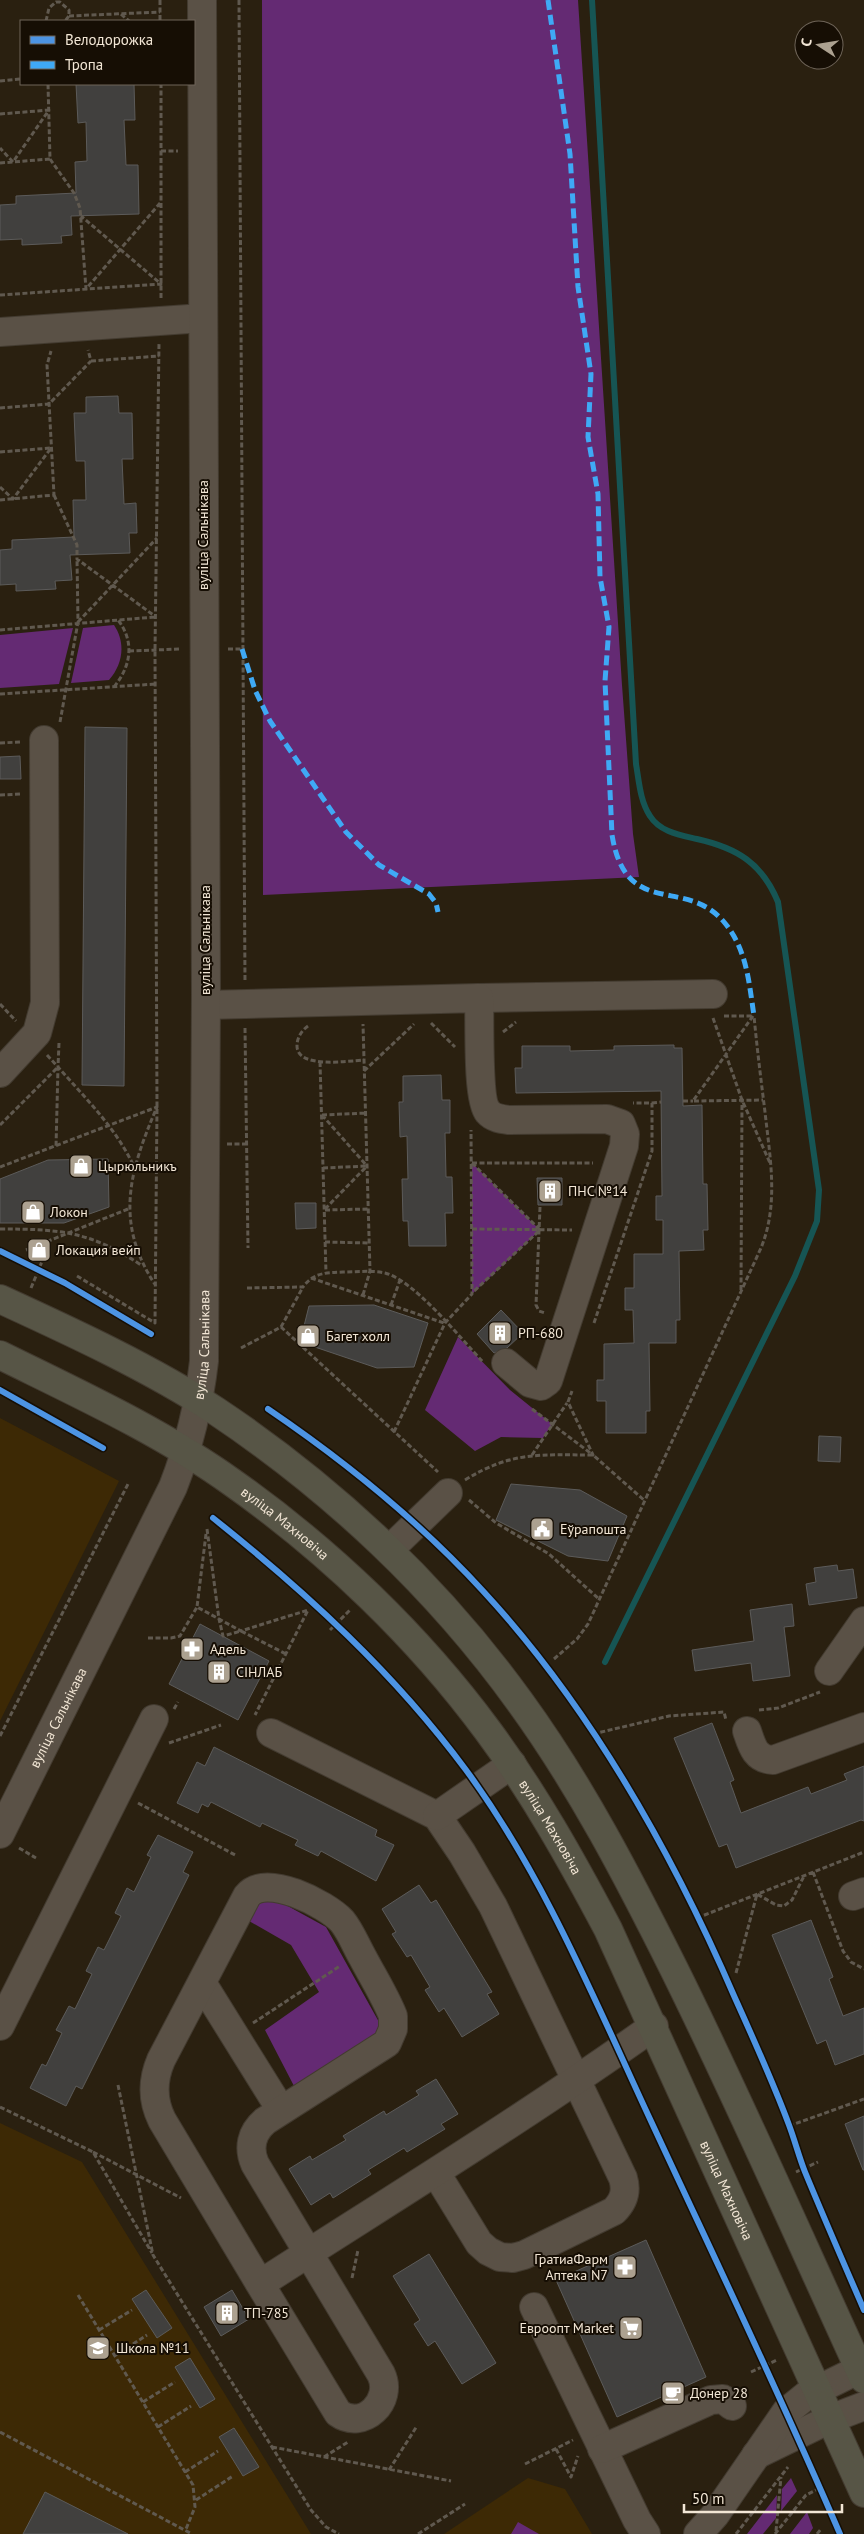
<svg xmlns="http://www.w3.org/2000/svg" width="864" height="2534" font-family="'PT Sans',sans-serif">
  <rect width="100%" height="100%" fill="#2a2010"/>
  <!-- built -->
  <path fill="#3d2905" d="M0,1418L119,1481L0,1721Z
    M0,2123L82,2162L311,2534H0Z
    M528,2478L565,2489L592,2534H444Z"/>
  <!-- green -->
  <path fill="#642a73" d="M262,0H578L622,685L633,834L639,877L263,895Z
    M114,625C126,643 123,664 109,680L71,683L83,628Z
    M73,628L59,684L0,688V635Z
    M472,1163L540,1230L472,1294Z
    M458,1337L510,1390L552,1424L543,1438L501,1437L475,1451L425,1410Z
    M264,1893L326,1927L384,2031L294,2086L265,2030L319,1992L291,1945L249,1921Z
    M791,2478L797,2491L781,2511L782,2489Z
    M777,2495L776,2518L763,2534H747Z
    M807,2512L813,2528L809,2534H790Z
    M518,2522L539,2534H511Z"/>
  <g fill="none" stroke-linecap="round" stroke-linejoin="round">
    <!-- stream -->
    <path stroke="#165554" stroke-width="6" d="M592,0L636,764C639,781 640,801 650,816C660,832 680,835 697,839C737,848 762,863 778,902L819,1190L817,1221L795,1276L605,1662"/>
  </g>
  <!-- building -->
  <path fill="#41403e" stroke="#5c5b5a" d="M76,84H134L135,120H124L126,165H138L139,214L71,216L72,235L61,236L62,243L22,245V239L0,240V205L16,204V196L76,193L75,162L87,161L86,122L78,123Z
    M118,396L119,413H132L133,459H122L124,504L136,503L137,533H129L130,553L70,555L72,580L55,581L56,589L16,591V584L0,585V550L12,549V540L74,537L73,500H86L85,461H76L74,413H86V397Z
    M85,727L127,728L124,1086L82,1085Z
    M20,756L21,779H0V757Z
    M674,1045V1048H682L683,1106L702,1105L703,1184H707L708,1230H703L704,1250L679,1251L680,1320H676V1343H649L650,1411H646V1433H606V1401H597V1380H604V1344L634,1343L633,1310H625V1288H634V1254H663V1220H656V1196H662L661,1091L516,1093L515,1068H522V1046H570V1051L614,1050V1046Z
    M441,1075L442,1100H450V1133H445L446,1177H452L453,1213H445L446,1246H409L408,1221H403L402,1179H408L407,1136L400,1137L399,1102H403V1076Z
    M108,1159L109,1207L64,1223H0V1179L48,1160Z
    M537,1178H562V1205H538Z
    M295,1203H316V1228L296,1229Z
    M374,1305L428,1323L414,1367L377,1368L300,1342L309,1306Z
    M501,1310L523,1333L507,1348L494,1353L477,1334Z
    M819,1436L841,1437L840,1462L818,1461Z
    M511,1484L580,1490L627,1516L608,1561L568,1556L496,1520Z
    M837,1565L838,1571L853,1569L857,1598L809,1605L806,1584L816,1582L814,1568Z
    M792,1604L794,1626L784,1627L790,1676L753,1681L751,1663L695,1671L692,1650L754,1641L750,1610Z
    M200,1624L269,1661L238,1720L169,1684Z
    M712,1723L734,1780L730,1782L741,1813L808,1787L811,1794L847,1780L844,1774L864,1766V1821L861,1820L736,1868L727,1844L719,1847L674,1738Z
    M214,1747L377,1830L375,1836L394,1845L376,1881L321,1851L318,1856L295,1845L298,1840L262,1823L260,1827L211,1802L208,1807L202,1804L198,1813L177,1803L197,1762L205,1766Z
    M158,1835L193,1852L183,1872L189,1875L82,2089L76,2086L66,2106L30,2088L42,2064L46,2066L62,2033L56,2030L69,2006L75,2009L92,1974L86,1971L98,1947L104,1950L121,1916L115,1913L127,1888L134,1892L151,1857L147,1855Z
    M419,1885L431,1903L436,1900L492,1992L487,1994L499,2014L462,2037L444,2008L439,2012L425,1990L430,1987L411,1955L407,1957L392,1934L396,1932L382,1909Z
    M811,1920L833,1977L829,1979L843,2016L864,2008V2054L835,2065L826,2040L817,2044L772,1935Z
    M436,2079L458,2114L441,2124L445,2129L407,2152L404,2148L368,2170L371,2174L333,2198L330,2193L311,2205L289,2169L310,2156L312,2160L346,2140L343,2136L384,2111L386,2115L419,2095L416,2091Z
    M864,2116V2170H863L845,2124Z
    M646,2240L706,2377L617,2417L556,2280Z
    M429,2254L496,2363L462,2384L435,2341L428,2346L414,2324L420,2320L393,2276Z
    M146,2290L172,2328L157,2338L132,2299Z
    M232,2290L249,2319L221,2336L204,2307Z
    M190,2358L215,2399L200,2408L175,2367Z
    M234,2428L259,2467L243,2476L219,2437Z
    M45,2492L128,2534H23Z"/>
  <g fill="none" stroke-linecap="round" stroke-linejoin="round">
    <!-- minor casing -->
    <g stroke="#433b30" stroke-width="30">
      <g id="minor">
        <path d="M0,332L203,318"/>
        <path d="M479,998L713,994"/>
        <path d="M206,1005L479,998C480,1019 477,1100 488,1112C493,1118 501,1119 509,1120L607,1119L621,1124L625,1134L624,1146L548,1381L541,1386L530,1383L506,1363"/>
        <path d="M0,1073L37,1033L45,1003L44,740"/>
        <path d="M389,1550L448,1493"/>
        <path d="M829,1671L864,1621"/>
        <path d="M747,1731C752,1746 755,1759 773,1760L864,1727"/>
        <path d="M271,1733L437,1816L462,1853L493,1906L623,2178C627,2191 624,2201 614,2211L524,2255L513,2258L500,2257L488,2251L479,2243L436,2173"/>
        <path d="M437,1816L512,1764"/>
        <path id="s1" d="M0,1834L173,1487C189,1446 199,1405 204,1361L206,993L202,0"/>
        <path d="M853,1896L864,1892"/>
        <path d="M202,1983L281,2110"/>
        <path d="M0,2026L154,1719"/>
        <path d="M260,2284L338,2413C363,2431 394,2401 381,2374L255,2164C248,2148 251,2133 265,2121L387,2043L393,2029V2016C385,1996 373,1977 363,1958C356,1946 351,1932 342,1921C326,1904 265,1872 247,1896L161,2060C152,2081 152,2100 162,2120L260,2284C392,2199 526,2117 654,2026"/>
        <path d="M534,2307L637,2520L646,2534"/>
        <path d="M602,2449L711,2400L723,2399L732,2406"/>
        <path d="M756,2455L830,2419L864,2406"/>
        <path d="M698,2534L715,2515L786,2412L807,2395L864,2367"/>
      </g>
    </g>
    <!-- major casing -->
    <g stroke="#433b30" stroke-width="30">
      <g id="major">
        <path d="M0,1299C72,1332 150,1368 216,1411C333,1489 438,1588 520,1702C581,1786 628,1877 674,1969C741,2104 801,2242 864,2379"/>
        <path id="s2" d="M0,1355C79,1394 162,1432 233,1483C329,1551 418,1636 488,1731C534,1793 572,1861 608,1929L864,2493"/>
      </g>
    </g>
    <!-- path -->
    <path stroke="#60594f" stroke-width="3" stroke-dasharray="5 2.5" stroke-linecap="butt" d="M160,0V21
      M239,0L245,982
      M121,14L129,21
      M69,16L160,12
      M46,21L49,8L56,2H60L69,10V16L65,21
      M0,81L21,79
      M0,114L49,110L13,162L0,148
      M161,151H178
      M50,159L74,193L80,208L86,289L161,202
      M0,163L50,159L48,84
      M0,295L161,284L81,216
      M161,298V84
      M91,361L159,356
      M0,408L49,404L91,361L88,350
      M0,452L51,448
      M0,487L13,499L51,448
      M54,495L77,545V559L156,617
      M0,500L54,495L47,365L51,351
      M78,622L157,538
      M0,630L155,617
      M228,649H242
      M129,651L181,649
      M114,687C131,666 135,642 118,620
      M0,694L156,684
      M60,722L78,622L77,559
      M0,743L20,742
      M0,795L22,794
      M0,1004L16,1021
      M724,1016H754
      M753,1016L693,1101L763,1100
      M713,1018L742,1100L770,1163
      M431,1023L455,1047
      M308,1026C301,1031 297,1038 297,1046C297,1069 348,1061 364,1060
      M245,1028L248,1248
      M503,1032L516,1022
      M59,1043L58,1067C87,1100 118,1130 136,1171
      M47,1055L58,1067L56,1147
      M320,1062L326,1273
      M364,1071L414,1024
      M683,1101H693
      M652,1103L661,1102
      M322,1115L367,1166
      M322,1115L366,1113
      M0,1125L58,1067
      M227,1144H247
      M472,1163L540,1230L472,1293
      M472,1163H593
      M0,1167L157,1107C129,1172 114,1223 156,1286
      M323,1168L367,1166
      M540,1207L536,1305L539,1311L545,1313
      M325,1209L367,1166
      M325,1210L368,1209
      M0,1229C59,1229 90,1231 141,1265
      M472,1229L572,1230
      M325,1242L369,1243
      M26,1250L128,1209
      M77,1276L155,1323L157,1107L155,650L159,344
      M311,1278L444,1323
      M31,1288L43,1259
      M247,1288L303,1287C314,1272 326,1273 343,1272C357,1272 371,1270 385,1273C415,1281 460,1338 483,1362
      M741,1290L742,1100
      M363,1295L370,1271L363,1024
      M391,1305L400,1280
      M594,1323L652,1151V1103H633
      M281,1327L303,1287
      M241,1348L281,1327L438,1472
      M532,1409L593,1455L568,1402L572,1391
      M394,1432L445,1323L472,1294L471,1130
      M532,1455L567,1403
      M465,1480C512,1451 540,1455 593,1455L645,1501
      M469,1500L496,1523L549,1554L599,1599
      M207,1529L219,1619L241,1631L308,1610L255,1715
      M206,1534L197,1607L219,1619L223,1636L241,1631L286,1654
      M330,1630L351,1609
      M148,1638H171L180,1636L197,1607
      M554,1659L577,1639L588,1624L761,1248C779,1204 770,1158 765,1112C761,1080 757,1048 754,1016
      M174,1709L178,1702
      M759,1710L778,1708L820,1692
      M593,1734L669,1716L724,1712L726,1720
      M0,1736L129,1482
      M169,1743L221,1725
      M138,1803L237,1856
      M19,1848L36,1858
      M813,1872L843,1951L851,1962L864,1969
      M697,1918L864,1852
      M736,1973L757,1894L776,1905L784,1906L792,1900L804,1876
      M253,2023L340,1966
      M118,2085L153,2255L311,2510L326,2527L339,2534
      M0,2107L93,2152L152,2253
      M789,2126L864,2099
      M93,2152L181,2198
      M796,2172L818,2162
      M352,2278L358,2250
      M78,2295L193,2485L195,2507L186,2529
      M99,2330L132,2310
      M114,2356L147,2335
      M751,2372L777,2360
      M143,2402L175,2382
      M158,2427L191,2406
      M0,2432L192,2534
      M272,2447L451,2481
      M556,2449L571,2477L578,2456
      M324,2457L348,2442
      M525,2464L573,2440
      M389,2470L417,2426
      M185,2472L218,2451
      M196,2500L233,2476
      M776,2531L781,2477
      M418,2534L465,2504
      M736,2534L788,2467
      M775,2534L806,2495L820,2488
      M817,2534L821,2529"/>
    <!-- minor -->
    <use href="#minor" stroke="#5a5146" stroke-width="28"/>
    <!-- major -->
    <use href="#major" stroke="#575546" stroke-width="28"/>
    <!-- quiet -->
    <path stroke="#3fa9f5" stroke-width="5" stroke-dasharray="10 5" stroke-linecap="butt" d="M548,0L570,154L578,287L591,374L588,437L598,494L600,577L609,627L605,681L612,835C626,920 685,876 724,922C747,949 749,983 754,1016
      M242,649L255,690L270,721L346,832L379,865L429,894L436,903L438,912"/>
    <!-- cycleway casing -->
    <g stroke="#160e04" stroke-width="9">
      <path id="cycleway" d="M0,1251L65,1283L151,1334
        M0,1390L103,1448
        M268,1409C346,1462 419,1521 483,1591C591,1708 672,1852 735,1998C754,2040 773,2082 789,2125C795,2141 799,2157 805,2172C824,2218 844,2264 864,2310
        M213,1518C307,1593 394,1673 466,1770C544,1876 595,2001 650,2119C714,2257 780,2394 840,2534"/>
    </g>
    <!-- cycleway -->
    <use href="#cycleway" stroke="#4d94e3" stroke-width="6"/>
  </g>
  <!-- icons -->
  <defs>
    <g id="shop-square" transform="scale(1.25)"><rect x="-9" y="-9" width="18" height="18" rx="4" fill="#aca190" stroke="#160e04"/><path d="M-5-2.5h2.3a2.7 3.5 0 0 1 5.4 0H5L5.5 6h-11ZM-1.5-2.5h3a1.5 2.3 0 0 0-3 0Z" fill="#fff"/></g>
    <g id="building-square" transform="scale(1.25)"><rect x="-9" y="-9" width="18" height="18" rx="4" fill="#aca190" stroke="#160e04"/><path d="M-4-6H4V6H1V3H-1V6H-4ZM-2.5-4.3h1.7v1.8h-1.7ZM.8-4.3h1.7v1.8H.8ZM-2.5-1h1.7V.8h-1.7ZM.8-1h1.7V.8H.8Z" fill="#fff"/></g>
    <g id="civic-square" transform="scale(1.25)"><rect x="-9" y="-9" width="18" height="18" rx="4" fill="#aca190" stroke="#160e04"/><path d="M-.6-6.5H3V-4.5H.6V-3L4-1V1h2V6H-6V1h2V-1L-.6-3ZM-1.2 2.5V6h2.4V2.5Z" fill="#fff"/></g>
    <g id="pharmacy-square" transform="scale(1.25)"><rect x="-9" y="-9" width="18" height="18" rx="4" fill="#aca190" stroke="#160e04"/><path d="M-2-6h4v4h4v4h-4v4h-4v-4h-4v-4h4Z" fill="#fff"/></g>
    <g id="supermarket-square" transform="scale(1.25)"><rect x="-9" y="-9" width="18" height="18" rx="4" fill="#aca190" stroke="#160e04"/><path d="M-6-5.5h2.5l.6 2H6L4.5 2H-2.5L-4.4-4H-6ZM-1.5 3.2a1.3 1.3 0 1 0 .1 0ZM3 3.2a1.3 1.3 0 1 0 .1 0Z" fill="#fff"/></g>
    <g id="school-square" transform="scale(1.25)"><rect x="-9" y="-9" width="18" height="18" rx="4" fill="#aca190" stroke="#160e04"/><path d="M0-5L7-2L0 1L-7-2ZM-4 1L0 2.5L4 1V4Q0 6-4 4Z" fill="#fff"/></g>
    <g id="cafe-square" transform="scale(1.25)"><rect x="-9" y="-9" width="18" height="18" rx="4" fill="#aca190" stroke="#160e04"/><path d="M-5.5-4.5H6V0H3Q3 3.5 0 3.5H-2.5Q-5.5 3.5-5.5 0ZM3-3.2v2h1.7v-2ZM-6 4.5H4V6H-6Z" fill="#fff"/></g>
  </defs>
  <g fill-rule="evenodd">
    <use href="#shop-square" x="81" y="1166"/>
    <use href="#building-square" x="550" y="1191"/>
    <use href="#shop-square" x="33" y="1212"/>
    <use href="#shop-square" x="39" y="1250"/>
    <use href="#building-square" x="500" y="1333"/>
    <use href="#shop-square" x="308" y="1336"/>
    <use href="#civic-square" x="542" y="1529"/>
    <use href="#pharmacy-square" x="192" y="1649"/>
    <use href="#building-square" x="219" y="1672"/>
    <use href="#pharmacy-square" x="625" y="2267"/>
    <use href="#building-square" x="227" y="2313"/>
    <use href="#supermarket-square" x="631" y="2328"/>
    <use href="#school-square" x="98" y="2348"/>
    <use href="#cafe-square" x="673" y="2393"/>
  </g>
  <g text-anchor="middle" stroke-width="4" stroke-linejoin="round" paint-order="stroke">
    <!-- street labels -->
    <g font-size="14" fill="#f2e6d5" stroke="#160e04">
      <text transform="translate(203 535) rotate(-90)" y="5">вуліца Сальнікава</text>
      <text transform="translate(205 940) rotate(-90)" y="5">вуліца Сальнікава</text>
      <text dy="5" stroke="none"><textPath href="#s1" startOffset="534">вуліца Сальнікава</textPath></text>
      <text dy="5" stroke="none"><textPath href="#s2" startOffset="332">вуліца Махновіча</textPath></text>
      <text dy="5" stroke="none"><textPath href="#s1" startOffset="130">вуліца Сальнікава</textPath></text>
      <text dy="5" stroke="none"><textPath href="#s2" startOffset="738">вуліца Махновіча</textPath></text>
      <text dy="5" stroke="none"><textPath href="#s2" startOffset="1142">вуліца Махновіча</textPath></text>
    </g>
    <!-- poi labels -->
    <g font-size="14" fill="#f2e6d5" stroke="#160e04" text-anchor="start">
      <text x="98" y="1171">Цырюльникъ</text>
      <text x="568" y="1196">ПНС №14</text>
      <text x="50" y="1217">Локон</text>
      <text x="56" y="1255">Локация вейп</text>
      <text x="518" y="1338">РП-680</text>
      <text x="326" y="1341">Багет холл</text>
      <text x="560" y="1534">Еўрапошта</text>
      <text x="210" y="1654">Адель</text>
      <text x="236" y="1677">СІНЛАБ</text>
      <text x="608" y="2264" text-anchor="end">ГратиаФарм<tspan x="608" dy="16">Аптека N7</tspan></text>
      <text x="244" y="2318">ТП-785</text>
      <text x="614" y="2333" text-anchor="end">Евроопт Market</text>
      <text x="116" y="2353">Школа №11</text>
      <text x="690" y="2398">Донер 28</text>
    </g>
  </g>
  <!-- legend -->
  <rect x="20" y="20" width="175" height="65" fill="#160e04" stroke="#6e6458"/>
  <rect x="30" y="36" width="25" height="8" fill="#4d94e3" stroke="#6e6458"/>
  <text x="65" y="45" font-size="15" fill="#f2e6d5">Велодорожка</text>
  <rect x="30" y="61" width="25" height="8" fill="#3fa9f5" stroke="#6e6458"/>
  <text x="65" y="70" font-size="15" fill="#f2e6d5">Тропа</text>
  <!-- north arrow -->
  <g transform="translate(819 45) rotate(282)"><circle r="24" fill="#160e04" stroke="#6e6458"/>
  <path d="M0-4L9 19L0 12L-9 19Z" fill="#aca190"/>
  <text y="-8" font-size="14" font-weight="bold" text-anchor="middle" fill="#f2e6d5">С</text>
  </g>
  <!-- scale -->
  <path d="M684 2504v8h158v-8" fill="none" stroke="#f2e6d5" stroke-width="2.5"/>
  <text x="692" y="2504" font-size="15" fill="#f2e6d5" stroke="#160e04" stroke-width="4" paint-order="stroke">50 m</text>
</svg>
